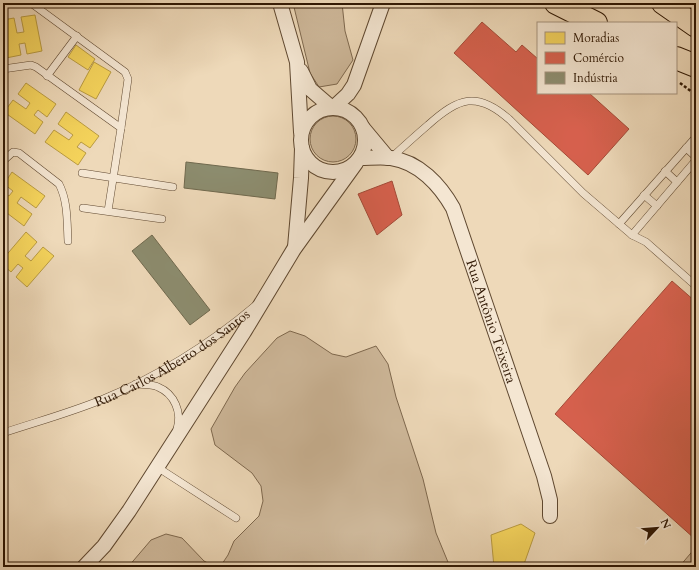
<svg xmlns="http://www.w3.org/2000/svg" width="699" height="570" font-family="Cardo,serif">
  <rect width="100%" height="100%" fill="#eed9b9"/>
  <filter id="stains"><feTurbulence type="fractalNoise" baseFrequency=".005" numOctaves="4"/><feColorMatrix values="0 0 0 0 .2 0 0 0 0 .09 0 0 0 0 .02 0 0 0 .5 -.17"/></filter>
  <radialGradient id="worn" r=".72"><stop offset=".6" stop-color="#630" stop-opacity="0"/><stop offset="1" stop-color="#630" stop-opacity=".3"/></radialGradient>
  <!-- green -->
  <path fill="#ceb89a" stroke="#7e684e" d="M293,3H342L345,31L353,60L337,84L319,87L310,73Z
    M310 139a23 23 0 1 1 46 0a23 23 0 1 1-46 0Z
    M290,331L305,336L332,354L346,357L376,346L388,364L396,397L423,479L436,533L450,567H220L228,555L234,541L259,516L263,501L261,486L252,473L215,445L211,429L235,387L245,373L277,338Z
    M166,534L182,538L204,561L215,567H128L151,540Z
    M696,547V567H679Z"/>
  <!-- homes -->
  <path fill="#f6d55c" stroke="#ba9c41" d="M35,15L42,51L27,54L25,43L19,44L21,55L6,58L3,42V20L14,18L17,33L24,32L21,17Z
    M76,45L95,59L88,70L68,57Z
    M94,62L111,72L96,99L79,90Z
    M26,83L56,104L47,117L38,110L34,115L43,122L35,134L4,112L13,100L26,109L30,103L18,94Z
    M66,112L99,136L90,148L81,142L77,147L86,153L78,165L45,142L54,130L69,140L73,135L58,124Z
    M12,172L45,196L36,208L21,197L17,203L32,214L24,226L3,210V192L9,196L13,191L4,184Z
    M26,232L37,242L25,256L31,261L43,247L54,256L27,287L16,277L23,268L18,264L11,272L3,265V259Z
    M521,524L535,533L523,567H494L491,535Z"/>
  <!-- shops -->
  <path fill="#d6604d" stroke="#a44a37" d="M482,22L516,52L522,45L538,59V93H589L629,129L588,175L454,53Z
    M392,181L402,215L377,235L358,194Z
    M672,281L696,302V538L695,539L555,414Z"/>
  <!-- industry -->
  <path fill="#8c8c6e" stroke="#70694e" d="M186,162L278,173L275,199L184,188Z
    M152,235L210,310L190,325L132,251Z"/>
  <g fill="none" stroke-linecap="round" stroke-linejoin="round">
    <!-- service casing -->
    <g stroke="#5f4830" stroke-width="8">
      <g id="service">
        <path d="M31,3L125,72L128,79L121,128"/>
        <path d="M3,69L31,65L36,67L121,128L108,211"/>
        <path d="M47,76L77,36"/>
        <path d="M686,148L696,157"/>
        <path d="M391,158C403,147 415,136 428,125C458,98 477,90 510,120L583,193L632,235L646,242L696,286"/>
        <path d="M3,161L13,152L19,153L59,184C68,201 67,223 68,241"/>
        <path d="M665,171L677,182"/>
        <path d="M82,173L173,187"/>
        <path d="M644,195L657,206"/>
        <path d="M83,208L162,219"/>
        <path d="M619,224L696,137"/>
        <path d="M632,235L696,160"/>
        <path d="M136,384C143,385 152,384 158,387C175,394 182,413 177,429"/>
        <path id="s1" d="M3,433C36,422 69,413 101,400C157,377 210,344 256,305"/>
        <path d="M157,467L236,518"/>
      </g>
    </g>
    <!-- minor casing -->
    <g stroke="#5f4830" stroke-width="16">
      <g id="minor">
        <path d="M280,3L297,62L301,132"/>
        <path d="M301,71L310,89L332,108"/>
        <path d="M333,108L348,94L354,85L383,3"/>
        <circle cx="333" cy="140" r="32"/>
        <path d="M363,128L388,158"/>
        <path id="s2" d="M360,158C370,158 381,157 391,158C419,162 440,185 453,208L544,476L550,500V516"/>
        <path d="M295,247L301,178L302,148"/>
        <path d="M84,567L104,546L129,511L244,332L294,249L356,163"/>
      </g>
    </g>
    <!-- trunk casing -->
    <g stroke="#2f1703" stroke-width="24">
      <path id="trunk" d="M556,3L596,23
        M663,3L696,26
        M676,58L696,66"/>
    </g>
    <!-- path -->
    <path stroke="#2f1703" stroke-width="2.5" stroke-dasharray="3 2" stroke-linecap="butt" d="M680,83L696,95"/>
    <!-- service -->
    <use href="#service" stroke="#f4e6d2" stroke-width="7"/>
    <!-- minor -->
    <use href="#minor" stroke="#f4e6d2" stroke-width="14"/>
    <!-- trunk -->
    <use href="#trunk" stroke="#eed9b9" stroke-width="22"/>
  </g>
  <g text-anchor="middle" stroke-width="4" stroke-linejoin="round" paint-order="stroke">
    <!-- street labels -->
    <g font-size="14" fill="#2f1703" stroke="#f4e6d2">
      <text dy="5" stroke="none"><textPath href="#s2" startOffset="233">Rua Antônio Teixeira</textPath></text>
      <text dy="5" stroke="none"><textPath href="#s1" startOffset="186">Rua Carlos Alberto dos Santos</textPath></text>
    </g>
  </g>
  <!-- margin -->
  <rect width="699" height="570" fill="none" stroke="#eed9b9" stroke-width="16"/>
  <rect x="4" y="4" width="691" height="562" fill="none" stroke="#2f1703" stroke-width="2"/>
  <rect x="8" y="8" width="683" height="554" fill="none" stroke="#2f1703"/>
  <!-- legend -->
  <rect x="537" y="22" width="140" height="72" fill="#f4e6d2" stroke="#a5937f"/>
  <rect x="545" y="32" width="20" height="12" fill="#f6d55c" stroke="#a5937f"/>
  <text x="573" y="42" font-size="12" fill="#2f1703">Moradias</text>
  <rect x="545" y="52" width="20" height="12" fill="#d6604d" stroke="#a5937f"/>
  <text x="573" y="62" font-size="12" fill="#2f1703">Comércio</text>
  <rect x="545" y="72" width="20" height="12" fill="#8c8c6e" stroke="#a5937f"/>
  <text x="573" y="82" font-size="12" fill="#2f1703">Indústria</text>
  <!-- north arrow -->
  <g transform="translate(657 528) rotate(64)" stroke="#f4e6d2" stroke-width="3" paint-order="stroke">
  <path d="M0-3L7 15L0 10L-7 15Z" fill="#2f1703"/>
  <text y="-6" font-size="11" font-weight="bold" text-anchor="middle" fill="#2f1703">N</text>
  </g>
  <rect width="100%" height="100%" filter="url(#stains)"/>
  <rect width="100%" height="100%" fill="url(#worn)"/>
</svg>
